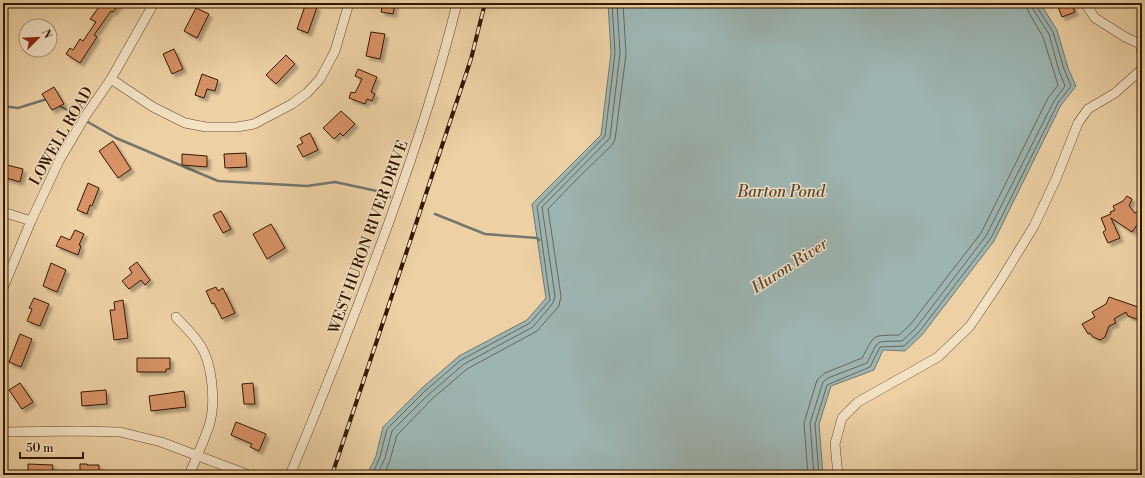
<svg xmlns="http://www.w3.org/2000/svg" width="1145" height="478" font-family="'Libre Bodoni',serif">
  <defs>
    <filter id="shadow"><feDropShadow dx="3.5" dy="3.5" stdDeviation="1" flood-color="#0004"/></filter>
  </defs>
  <rect width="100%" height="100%" fill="#edd1a5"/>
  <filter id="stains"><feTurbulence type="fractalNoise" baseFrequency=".005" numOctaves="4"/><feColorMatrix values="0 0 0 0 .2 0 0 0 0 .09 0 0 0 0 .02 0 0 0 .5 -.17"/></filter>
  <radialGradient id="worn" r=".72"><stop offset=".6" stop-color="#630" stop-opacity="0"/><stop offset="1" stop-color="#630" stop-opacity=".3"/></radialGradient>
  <!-- water -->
  <path fill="#9db5b2" stroke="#73766c" d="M608,3H665L666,4L675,3H1040L1057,30L1068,68L1076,86L1061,105L994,241L922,335L905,351L883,350L874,370L831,386L819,424L823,475H367L376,456L383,427L422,388L459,356L527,320L546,298L532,204L601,135L611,53Z"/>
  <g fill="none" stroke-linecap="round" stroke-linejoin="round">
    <!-- shore -->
    <path stroke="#68665a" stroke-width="1" d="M372,475L380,457L387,429L425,391L461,360L530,323L550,300L537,206L605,136L615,53L612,3
      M377,475L385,458L392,431L428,395L464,364L533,327L553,303L555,296L542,207L610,138L620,53L617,3
      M384,475L390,460L397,435L432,399L467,369L537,331L559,306L561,296L548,209L576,180L612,145L615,140L626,54L623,3
      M808,475L804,423L817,380L825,373L862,358C876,333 870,336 899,335L910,325L981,233L1048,98L1058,85L1043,37L1028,11L1026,3
      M814,475L810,423L823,382L828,378L867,363C880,338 873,342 902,341L915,329L986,236L1054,101L1065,86L1059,71L1049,34L1033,9L1032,3
      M819,475L815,424L827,385L870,367L880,347L904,346L919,332L991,238L1058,103L1071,86L1064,69L1053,32L1037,7V3"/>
    <!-- stream -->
    <path stroke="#73766c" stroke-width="2.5" d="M58,105L82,118
      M3,106L18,108L47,99
      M86,121L116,138L218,181L307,186L335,182L377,191L390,197
      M435,214L485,234L537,238L539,240"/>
  </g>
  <!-- building -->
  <path fill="#d79266" stroke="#341702" filter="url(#shadow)" d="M102,3H120L113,12L111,11L94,35L97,37L80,63L66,54L70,48L73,50L80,39L83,41L96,22L90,19Z
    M306,3L317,7L308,33L297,29Z
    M383,3H395L393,14L381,12Z
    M1067,3H1071L1075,12L1062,17L1058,7Z
    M196,8L209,14L197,38L184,31Z
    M371,32L385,34L380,59L366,56Z
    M174,49L183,69L172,74L163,54Z
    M286,55L295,64L276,84L266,75Z
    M358,69L377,77L371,92L375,94L372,101L367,99L365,104L349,98L351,92L355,93L362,79L355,76Z
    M202,74L218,80L215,91L207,89L204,98L195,95Z
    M54,87L64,104L52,110L42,94Z
    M341,111L355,124L343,136L340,133L334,139L323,128Z
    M310,133L318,150L303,157L297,146L303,143L300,138Z
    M113,141L131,169L118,178L99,151Z
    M246,153L247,167L225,168L224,154Z
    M182,154L207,156V167L182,165Z
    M3,164L23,169L20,182L3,177Z
    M88,183L99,188L92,206L90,205L87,214L77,210Z
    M1127,196L1132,199L1129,206L1135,213L1142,210V223L1140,221L1132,232L1111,218L1120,238L1108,243L1103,232L1106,230L1101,218L1111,214L1110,212L1115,210L1113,206L1123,201Z
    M221,211L231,229L223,233L213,215Z
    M271,224L285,248L267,259L253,234Z
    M75,230L84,234L79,245L81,246L78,255L56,246L61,236L70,240Z
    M137,262L150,280L145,285L141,280L129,289L122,281L132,273L129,268Z
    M51,263L66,270L57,292L43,286Z
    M216,287L218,291L223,288L235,313L222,319L214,303L212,304L206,291Z
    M1109,297L1141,308L1142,312L1139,320L1128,316L1126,312L1114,319L1116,323L1109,326L1105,337L1100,340L1093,337L1090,333L1088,334L1082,324L1095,317L1092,312L1106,304Z
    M34,298L49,304L40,326L27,321L32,309L29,308Z
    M123,300L128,338L114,340L110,310H115L114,302Z
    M20,334L32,339L21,367L9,362Z
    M137,358H170V369H166V372H137Z
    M20,383L33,402L22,409L9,390Z
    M253,383L255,404H244L242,384Z
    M106,390L107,404L82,406L81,392Z
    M184,391L186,407L151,411L149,396Z
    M236,422L266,434L259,451L250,447L252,444L231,435Z
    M28,464L53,465L52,475H28Z
    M80,464H87V465H99V475H80Z"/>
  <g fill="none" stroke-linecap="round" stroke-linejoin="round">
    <!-- minor casing -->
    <g stroke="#62462b" stroke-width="10">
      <path id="minor" d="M1085,3L1095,18L1125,37L1140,44L1142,53
        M111,79L153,107L185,123L206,127H237L254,124L292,104L307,93L320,79L335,51L349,3
        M3,212L31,221
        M3,288L31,221L59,161L86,115L111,79L154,3
        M176,317C183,325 192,333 198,342C213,361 216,404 209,426C203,443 196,459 189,475
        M3,432L77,431L120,432L161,442L249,475
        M290,475C325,391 358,307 389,222C415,150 439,77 457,3
        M838,475L835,444L842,418L858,402L938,357L970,326L999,283L1034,226L1056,179L1078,123L1088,109L1115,93L1142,69"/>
    </g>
    <!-- minor -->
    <use href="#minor" stroke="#f3e1c4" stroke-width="9"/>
    <!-- rail casing -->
    <g stroke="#341702" stroke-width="4">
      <path id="rail" d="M332,475L471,59L485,3"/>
    </g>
    <!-- rail -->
    <use href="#rail" stroke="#f3e1c4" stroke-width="2.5" stroke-dasharray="8" stroke-linecap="butt"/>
  </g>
  <g text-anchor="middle" stroke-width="3" stroke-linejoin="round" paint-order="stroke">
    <!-- street labels -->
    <g font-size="15" fill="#341702" stroke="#f3e1c4">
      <text transform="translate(61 136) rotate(-60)" y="5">LOWELL ROAD</text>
      <text transform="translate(368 237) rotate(-70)" y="5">WEST HURON RIVER DRIVE</text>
    </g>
    <!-- water labels -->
    <g font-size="16" font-style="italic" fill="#544637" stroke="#f3e1c4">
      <text x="781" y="197">Barton Pond</text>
      <text transform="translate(789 265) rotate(-33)" y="6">Huron River</text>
    </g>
  </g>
  <!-- margin -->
  <rect width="1145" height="478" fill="none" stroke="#edd1a5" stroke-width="16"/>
  <rect x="4" y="4" width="1137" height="470" fill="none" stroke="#341702" stroke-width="2"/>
  <rect x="8" y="8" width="1129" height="462" fill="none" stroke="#341702"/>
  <!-- north arrow -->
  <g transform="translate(38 38) rotate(66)"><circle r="19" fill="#f3e1c4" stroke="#a79076"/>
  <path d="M0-3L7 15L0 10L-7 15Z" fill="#8f2418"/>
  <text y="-6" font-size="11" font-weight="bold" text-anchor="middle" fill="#341702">N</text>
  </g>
  <!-- scale -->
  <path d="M20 452v6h63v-6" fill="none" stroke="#341702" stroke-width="2"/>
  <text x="26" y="452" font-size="12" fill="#341702" stroke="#f3e1c4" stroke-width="3" paint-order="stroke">50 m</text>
  <rect width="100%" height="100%" filter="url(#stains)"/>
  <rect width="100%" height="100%" fill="url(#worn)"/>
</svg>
